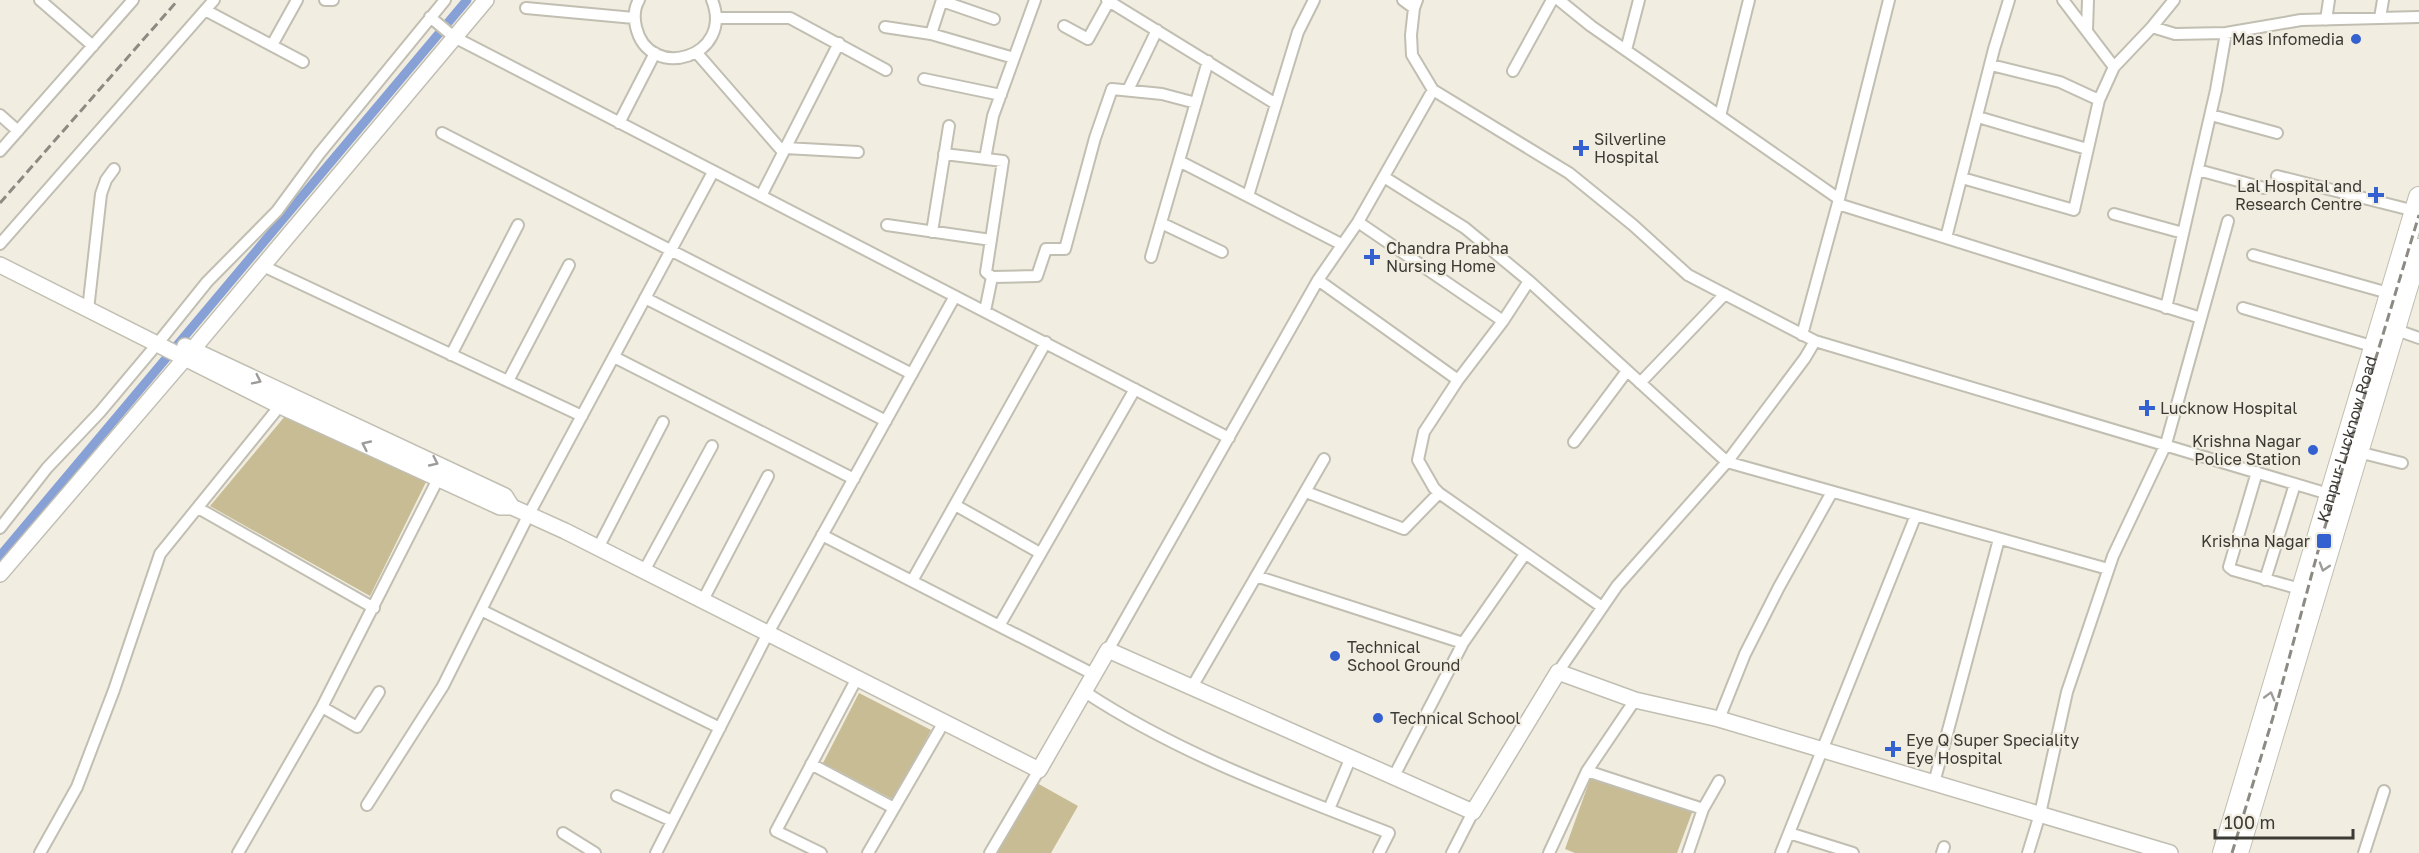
<svg xmlns="http://www.w3.org/2000/svg" width="2419" height="853" font-family="'Golos Text',sans-serif">
  <rect width="100%" height="100%" fill="#f1ede1"/>
  <!-- green -->
  <path fill="#c8bc94" d="M286,415L426,482L370,596L210,506Z
    M859,693L931,730L894,800L823,763Z
    M1592,774L1693,810L1677,853H1575L1565,849Z
    M1037,783L1078,806L1051,853H996Z"/>
  <g fill="none" stroke-linecap="round" stroke-linejoin="round">
    <!-- canal -->
    <path stroke="#87a1d6" stroke-width="9" d="M0,556L467,0"/>
    <!-- street casing -->
    <g stroke="#c1beb2" stroke-width="14">
      <path id="street" d="M40,0L93,46
        M325,0H333
        M639,0C634,8 634,18 636,27C649,83 735,57 712,0
        M1107,0L1276,104
        M1403,0L1414,8
        M1417,0L1414,8L1411,35L1412,55L1433,90L1569,173L1633,225L1688,275L1815,341L2332,495
        M1559,0L1591,26L1839,199
        M2063,0L2114,67
        M942,1L994,19
        M526,8L634,18
        M205,10L303,62
        M430,17L454,37L1229,438
        M716,18H790L886,70
        M2380,18L2383,0
        M2326,20L2329,0
        M1064,26L1088,39L1109,1
        M885,27L931,34L1014,58
        M2152,27L2175,34L2226,33L2301,20L2419,17
        M2087,30L2088,0
        M931,34L942,0
        M272,45L297,0
        M1626,50L1639,0
        M696,52L783,152
        M1991,65L2060,82L2099,100
        M1513,71L1552,0
        M924,79L1001,95
        M1128,90L1157,30
        M0,115L18,131
        M2211,115L2277,133
        M1720,116L1749,0
        M1978,117L2087,149
        M619,123L655,53
        M442,133L912,374
        M785,148L858,152
        M0,151L133,0
        M944,154L1003,161L986,272L992,277L985,311
        M985,159L993,116L1035,0
        M1179,161L1341,244
        M2198,170L2264,188
        M2277,176L2415,211
        M1384,177L1465,228L1529,281L1727,462L2108,569
        M1962,178L2074,210L2099,100L2114,67L2152,27L2174,0
        M761,196L839,43
        M1248,196L1298,32L1314,0
        M1838,204L2201,318
        M2114,214L2183,233
        M1358,222L1503,321
        M1161,223L1222,252
        M887,225L991,240
        M932,232L949,126
        M1946,238L1994,49L2009,0
        M0,244L214,0
        M2253,255L2392,294
        M1151,257L1208,61
        M263,266L582,416
        M992,277L1037,276L1046,249H1065L1095,138L1112,89L1162,94L1196,103
        M1318,280L1458,380
        M1529,281L1503,321L1458,380L1424,432L1418,460L1434,488L1439,493L1602,607
        M645,298L886,421
        M2166,308L2216,90L2226,33
        M2243,308L2375,347
        M88,310L101,194L106,180L114,169
        M2391,328L2419,338
        M1802,335L1839,199L1889,0
        M451,355L518,225
        M614,357L854,479
        M508,381L569,265
        M1640,383L1725,294
        M1574,442L1627,371
        M2358,452L2402,463
        M2257,472L2229,567L2233,570L2300,589
        M1306,492L1404,529L1439,493
        M955,505L1040,553
        M198,508L374,608
        M0,528L47,468L100,412L158,343L207,282L277,211L319,154L445,0
        M822,535L1095,675
        M598,548L663,422
        M644,571L712,446
        M1256,576L1463,643
        M2265,580L2295,484
        M912,581L1046,342
        M703,600L768,476
        M481,610L720,728
        M999,626L1135,389
        M1108,650L1318,280L1358,222L1433,90
        M1558,672L1617,586L1727,462L1805,358L1815,341
        M1192,687L1324,459
        M1085,692C1179,754 1284,792 1389,833L1379,853
        M322,707L357,727L379,692
        M1719,719L1745,654L1779,587L1832,492
        M811,764L894,808
        M1587,771L1703,809
        M1394,776L1463,643L1525,554
        M1934,783L1999,539
        M617,796L672,821
        M367,805L443,686L529,514L713,172
        M1329,809L1351,757
        M563,833L595,853
        M1789,833L1853,853
        M40,853L77,787L114,690L160,554L283,402
        M238,853L322,707L438,479
        M656,853L768,633L955,296
        M821,853L776,831L857,678
        M868,853L944,722
        M990,853L1039,770
        M1452,853L1473,812
        M1549,853L1587,771L1635,700
        M1688,853L1703,809L1719,781
        M1781,853L1916,515
        M1942,853L1944,847
        M2028,853L2040,814L2067,692L2113,556L2166,444L2228,221
        M2364,853L2384,791"/>
    </g>
    <!-- secondary casing -->
    <g stroke="#c1beb2" stroke-width="18">
      <path id="secondary" d="M0,265L280,406L500,507H512L565,531L1039,770L1108,650L1473,812L1558,672L1635,700L1719,719L2170,853
        M185,346L505,496L512,507
        M0,574L193,349L486,0"/>
    </g>
    <!-- highway casing -->
    <g stroke="#c1beb2" stroke-width="22">
      <g id="highway">
        <path id="s1" d="M2223,853L2419,197"/>
        <path d="M2238,853L2419,249"/>
      </g>
    </g>
    <!-- street -->
    <use href="#street" stroke="#fff" stroke-width="10"/>
    <!-- secondary -->
    <use href="#secondary" stroke="#fff" stroke-width="15"/>
    <!-- highway -->
    <use href="#highway" stroke="#fff" stroke-width="20"/>
    <!-- rail -->
    <path stroke="#8c8a82" stroke-width="3" stroke-dasharray="9 4.5" stroke-linecap="butt" d="M0,203L178,0
      M2232,853L2274,714L2321,540L2419,215"/>
  </g>
  <!-- one-way arrows -->
  <defs><path id="oneway-chevron" d="M-2-3.5L2.5 0L-2 3.5" fill="none" stroke-width="1.6" stroke-linecap="round" stroke-linejoin="round" transform="scale(1.5)"/></defs>
  <g stroke="#9d9c9a">
    <use href="#oneway-chevron" transform="translate(257 380) rotate(26)"/>
    <use href="#oneway-chevron" transform="translate(366 445) rotate(-155)"/>
    <use href="#oneway-chevron" transform="translate(434 462) rotate(25)"/>
    <use href="#oneway-chevron" transform="translate(2324 567) rotate(107)"/>
    <use href="#oneway-chevron" transform="translate(2270 696) rotate(-74)"/>
  </g>
  <!-- markers -->
  <g fill="#3460d0" stroke="#f1ede1" stroke-width="2">
    <circle cx="2356" cy="39" r="6"/>
    <path d="M1578 139h6v6h6v6h-6v6h-6v-6h-6v-6h6z"/>
    <path d="M2373 186h6v6h6v6h-6v6h-6v-6h-6v-6h6z"/>
    <path d="M1369 248h6v6h6v6h-6v6h-6v-6h-6v-6h6z"/>
    <path d="M2144 399h6v6h6v6h-6v6h-6v-6h-6v-6h6z"/>
    <circle cx="2313" cy="450" r="6"/>
    <rect x="2316" y="533" width="16" height="16" rx="3"/>
    <circle cx="1335" cy="656" r="6"/>
    <circle cx="1378" cy="718" r="6"/>
    <path d="M1890 740h6v6h6v6h-6v6h-6v-6h-6v-6h6z"/>
  </g>
  <g text-anchor="middle" stroke-width="4.5" stroke-linejoin="round" paint-order="stroke">
    <!-- poi labels -->
    <g font-size="16" fill="#3b3a35" stroke="#f1ede1" text-anchor="start">
      <text x="2344" y="45" text-anchor="end">Mas Infomedia</text>
      <text x="1594" y="145">Silverline<tspan x="1594" dy="18">Hospital</tspan></text>
      <text x="2362" y="192" text-anchor="end">Lal Hospital and<tspan x="2362" dy="18">Research Centre</tspan></text>
      <text x="1386" y="254">Chandra Prabha<tspan x="1386" dy="18">Nursing Home</tspan></text>
      <text x="2160" y="414">Lucknow Hospital</text>
      <text x="2301" y="447" text-anchor="end">Krishna Nagar<tspan x="2301" dy="18">Police Station</tspan></text>
      <text x="2310" y="547" text-anchor="end">Krishna Nagar</text>
      <text x="1347" y="653">Technical<tspan x="1347" dy="18">School Ground</tspan></text>
      <text x="1390" y="724">Technical School</text>
      <text x="1906" y="746">Eye Q Super Speciality<tspan x="1906" dy="18">Eye Hospital</tspan></text>
    </g>
    <!-- street labels -->
    <g font-size="16" fill="#3b3a35" stroke="#f1ede1">
      <text dy="6" stroke="none"><textPath href="#s1" startOffset="432">Kanpur-Lucknow Road</textPath></text>
    </g>
  </g>
  <!-- scale -->
  <path d="M2215 829v9h138v-9" fill="none" stroke="#3b3a35" stroke-width="3"/>
  <text x="2224" y="829" font-size="18" fill="#3b3a35" stroke="#f1ede1" stroke-width="4.5" paint-order="stroke">100 m</text>
</svg>
